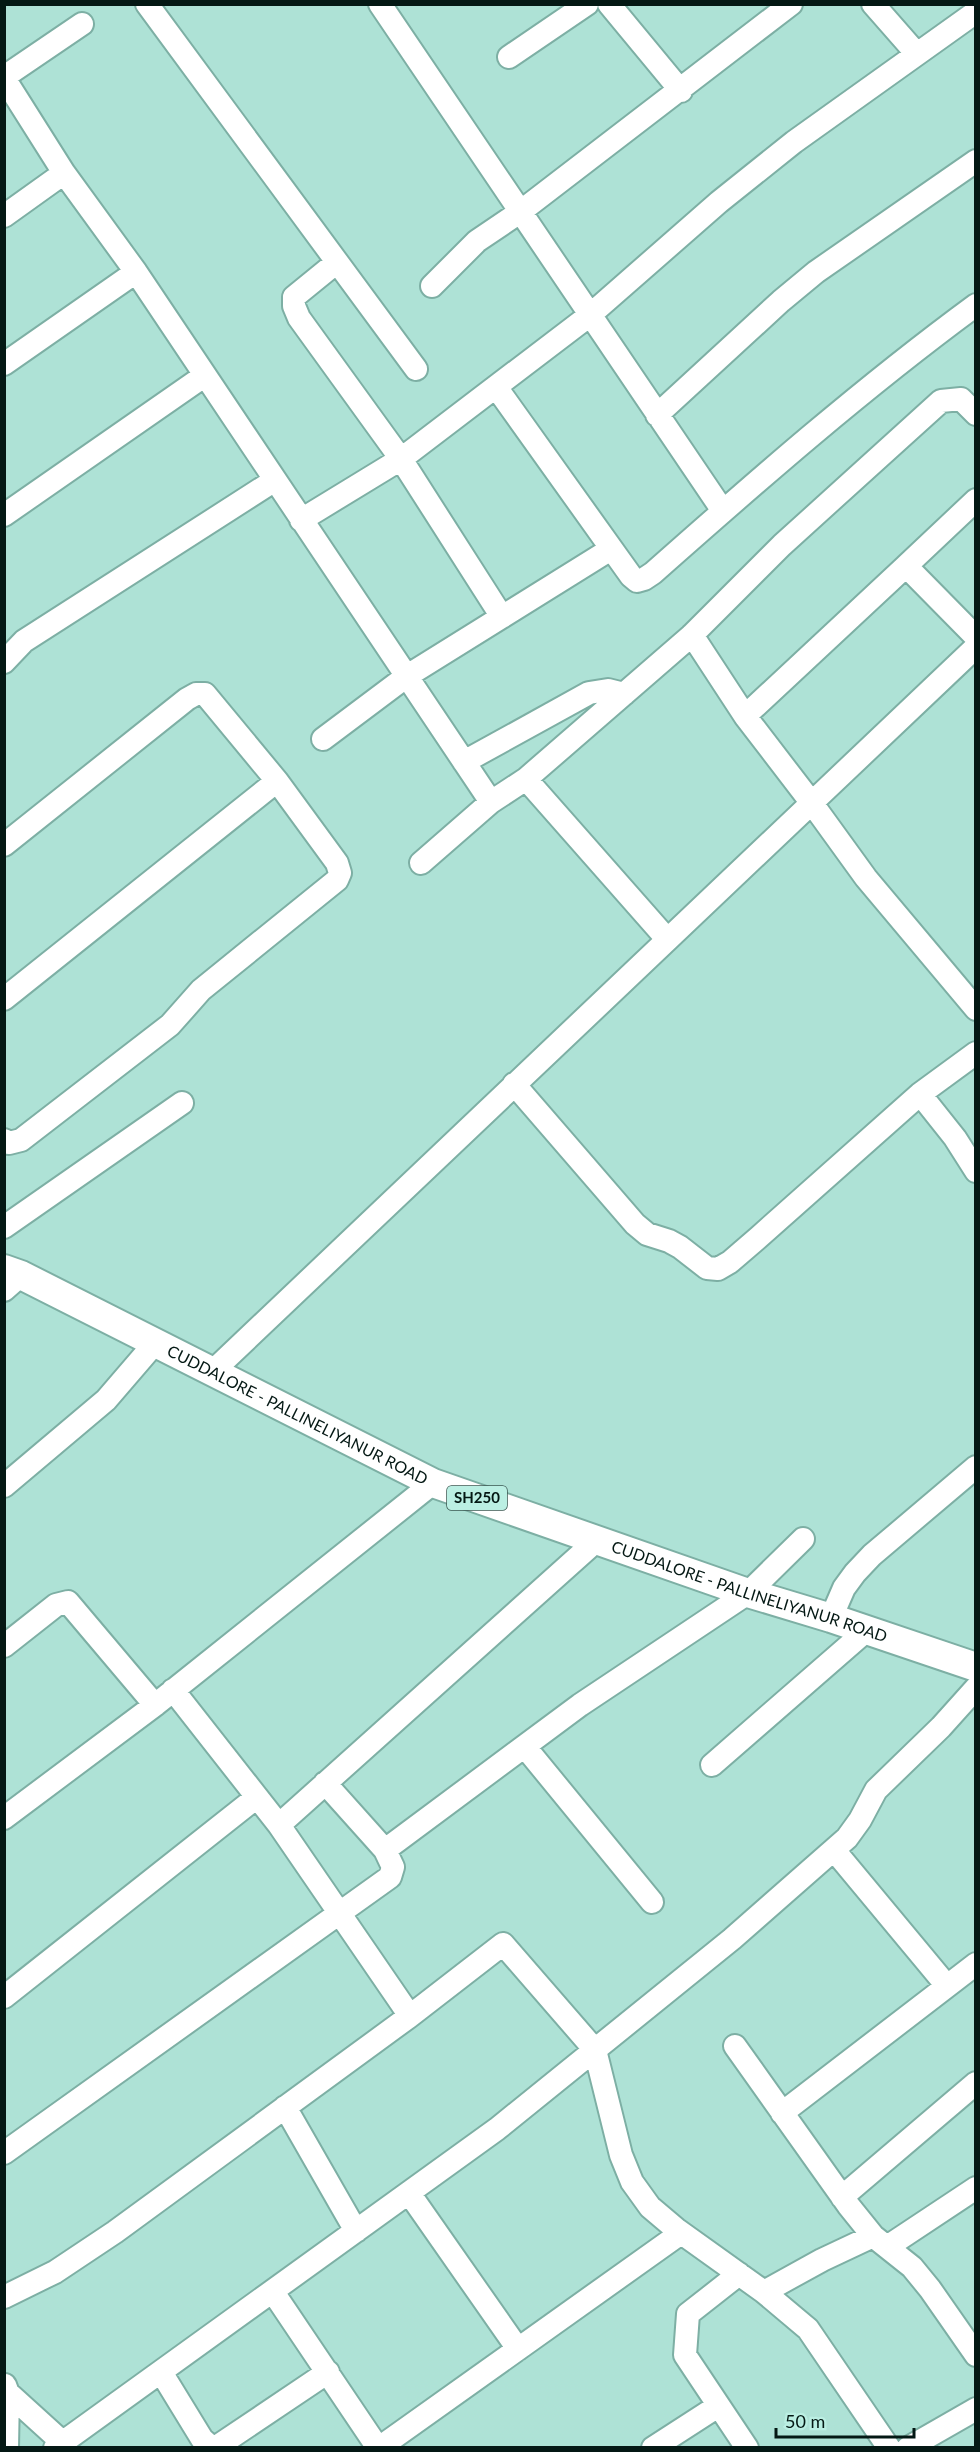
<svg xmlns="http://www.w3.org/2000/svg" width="980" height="2452" font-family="Lato,sans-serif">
  <rect width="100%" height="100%" fill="#aee2d6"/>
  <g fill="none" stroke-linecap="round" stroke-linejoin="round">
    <!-- minor casing -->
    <g stroke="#7dafa4" stroke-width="26">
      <path id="minor" d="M147,4L416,369
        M380,4L723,511
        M609,4L681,91
        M873,4L916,53
        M509,57L587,4
        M4,77L82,24
        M4,78L64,173L136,272L491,802L526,779L667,939
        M4,216L64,173
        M337,262L294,297V306L299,318L401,459L502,617
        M432,286L477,241L520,212L791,4
        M4,364L136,272
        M496,387L631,576L637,581L644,579L653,573C758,480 863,388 976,305
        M657,415L781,301L816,272L976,161
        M976,500L906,566L976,637
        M4,515L204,376
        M301,520L401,459L590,315L719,202L794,142L976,12
        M692,635L745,716L811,802L866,878L976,1009
        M4,662L24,641L275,480
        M745,716L906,566
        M323,739L407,676L611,549
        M464,762L589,693L608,690L624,694
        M526,779L692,635L782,545L941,401L961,399L976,414
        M4,845L187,699L196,694H205L277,781L337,863L340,873L337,880L201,990L170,1025L21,1140L9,1143L4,1140
        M421,863L491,802
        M4,999L277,781
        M514,1084L635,1224L647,1234L669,1241L680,1247L707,1268L718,1269L730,1262L759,1237L920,1094L976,1053
        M920,1094L955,1138L976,1171
        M4,1227L182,1103
        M4,1290L21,1275
        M212,1372L976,647
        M4,1486L106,1400L155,1343
        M831,1618L844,1588L855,1573L872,1555L976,1467
        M4,1646L56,1605L68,1602L155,1705
        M525,1747L652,1902
        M712,1765L867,1630
        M4,1818L155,1705L433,1483
        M279,1825L597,1540
        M385,1850L580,1705L748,1593L803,1539
        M834,1850L947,1986
        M4,1997L257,1797
        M410,2016L503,1944L595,2050L621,2155L632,2182L650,2207L676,2229L764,2292L808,2329L889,2448
        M735,2046L848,2205L873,2236L912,2267L930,2289L976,2355
        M285,2107L356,2231
        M782,2113L976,1964
        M4,2153L390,1877L393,1867L385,1850L325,1783
        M409,2193L518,2349
        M842,2197L976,2083
        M887,2247L976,2188
        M739,2274L688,2314L685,2355L747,2448
        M273,2292L378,2448
        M764,2292L822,2260L873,2236
        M4,2297L55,2272L115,2232L410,2016L279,1825L173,1690
        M161,2372L202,2439L212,2448
        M5,2385L8,2393L7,2448
        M8,2393L62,2442
        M55,2448L497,2129L732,1939L847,1838L860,1820L876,1790L941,1727L976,1688
        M215,2448L328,2372
        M379,2448L681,2233
        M653,2448L718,2406
        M908,2448L976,2409"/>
    </g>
    <!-- major casing -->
    <g stroke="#7dafa4" stroke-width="32">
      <g id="major">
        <path id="s1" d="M4,1269L21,1275L433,1483L748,1593L831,1618L976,1667"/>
      </g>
    </g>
    <!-- minor -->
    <use href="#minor" stroke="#fff" stroke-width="22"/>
    <!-- major -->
    <use href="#major" stroke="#fff" stroke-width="28"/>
  </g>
  <g text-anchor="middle" stroke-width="4.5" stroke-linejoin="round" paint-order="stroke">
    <!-- shield labels -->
    <rect fill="#bbefe3" stroke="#3b5852" stroke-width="1.5" x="447" y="1486" width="60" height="24" rx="4.5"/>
    <g font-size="15" font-weight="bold" fill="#041814">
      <text x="477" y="1503">SH250</text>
    </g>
    <!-- street labels -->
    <g font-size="16" fill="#041814" stroke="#bbefe3">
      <text dy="6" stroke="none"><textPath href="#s1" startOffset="328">CUDDALORE - PALLINELIYANUR ROAD</textPath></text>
      <text dy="6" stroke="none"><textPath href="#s1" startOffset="814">CUDDALORE - PALLINELIYANUR ROAD</textPath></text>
    </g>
  </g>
  <!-- border -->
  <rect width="980" height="2452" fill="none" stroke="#041814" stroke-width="12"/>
  <!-- scale -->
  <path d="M776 2428v9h138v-9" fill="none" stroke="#041814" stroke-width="3"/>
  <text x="785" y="2428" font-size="18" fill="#041814" stroke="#bbefe3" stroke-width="4.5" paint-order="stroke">50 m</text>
</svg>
